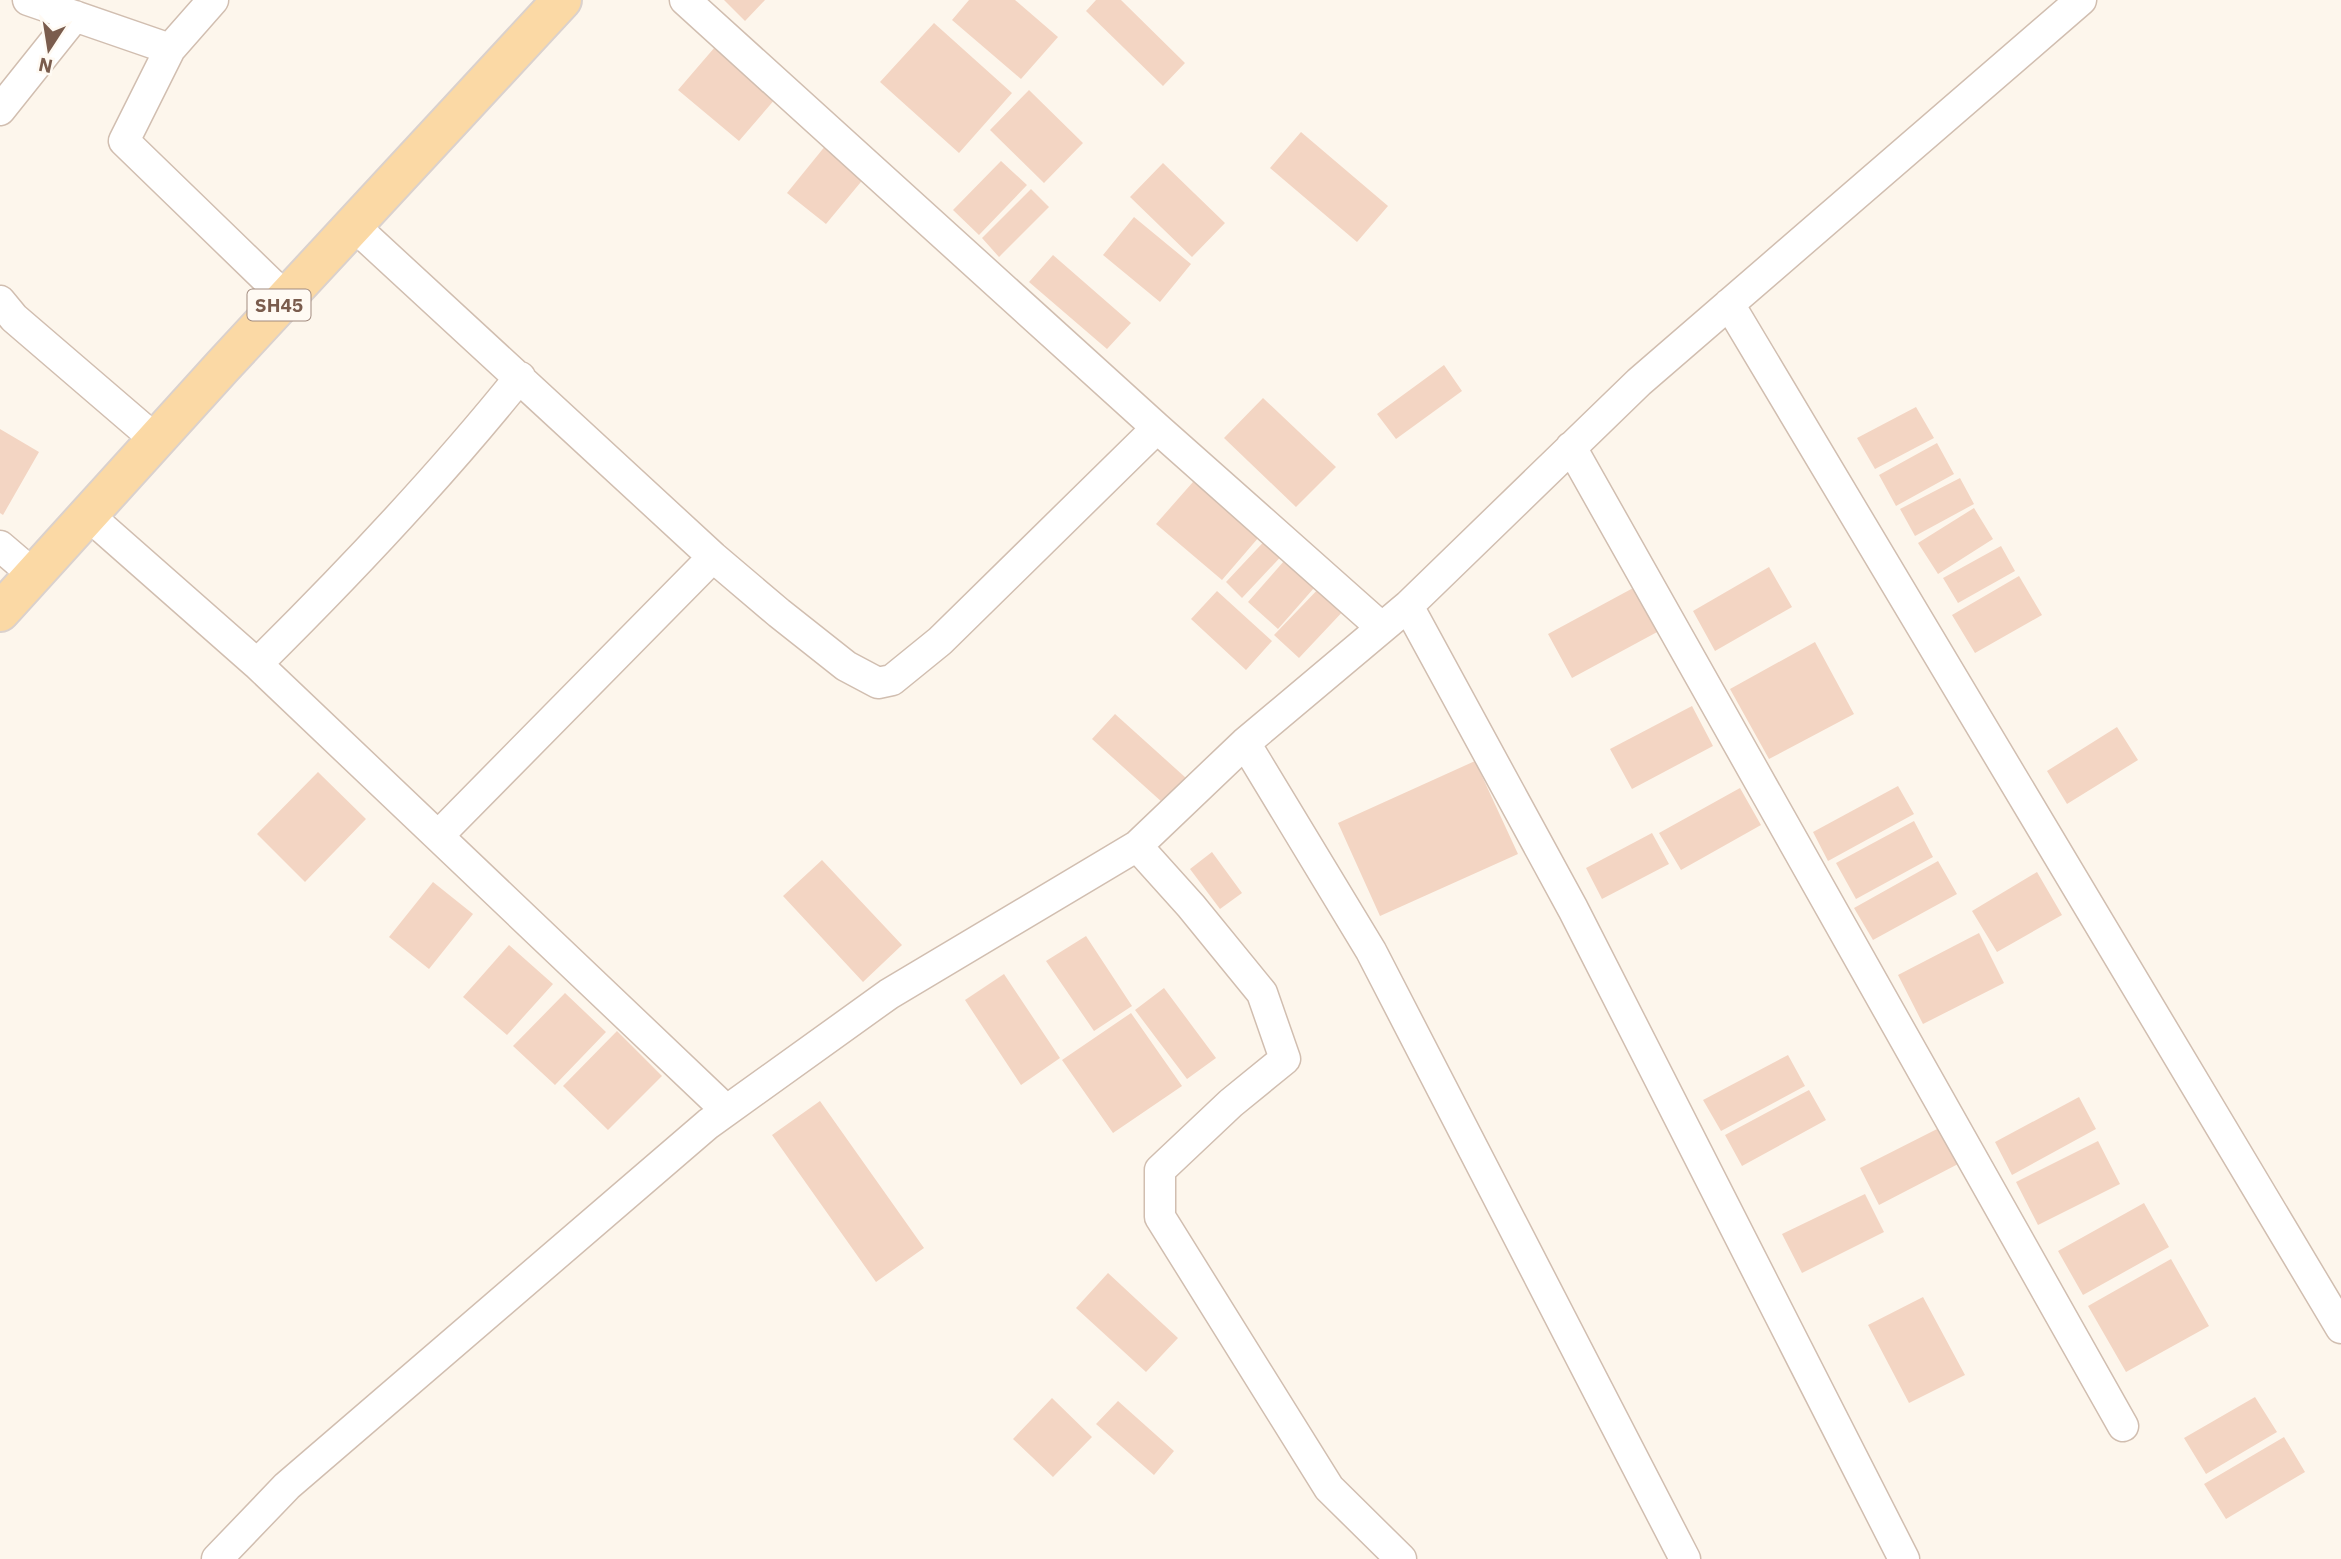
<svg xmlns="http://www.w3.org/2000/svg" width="2341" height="1559" font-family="'IBM Plex Sans',sans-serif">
  <rect width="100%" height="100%" fill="#fdf6ec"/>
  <!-- building -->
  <path fill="#f3d5c3" d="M724,0H765L745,21Z
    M969,0H1015L1058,37L1021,79L952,20Z
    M1096,0H1121L1185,63L1163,86L1086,11Z
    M934,23L1012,93L959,153L880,82Z
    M721,40L782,91L739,141L678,90Z
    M1029,90L1083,143L1044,183L990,130Z
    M1301,132L1388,206L1357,242L1270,168Z
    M826,145L865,177L826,224L787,193Z
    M1001,161L1027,185L979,235L953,210Z
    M1163,163L1225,223L1192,257L1130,197Z
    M1031,189L1049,207L999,257L982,238Z
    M1134,217L1191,264L1160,302L1103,255Z
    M1053,255L1131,323L1107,349L1029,282Z
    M1444,365L1462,391L1396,439L1377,414Z
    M1263,398L1336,467L1296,507L1224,438Z
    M1916,407L1934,438L1875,469L1857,438Z
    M0,429L39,452L3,515L0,513Z
    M1937,443L1954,474L1896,506L1879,475Z
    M1200,474L1265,530L1222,580L1156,524Z
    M1960,478L1974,504L1915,536L1900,509Z
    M1974,508L1993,539L1938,574L1918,543Z
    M1272,533L1288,549L1242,598L1226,582Z
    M2001,546L2015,571L1958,603L1943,578Z
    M1291,553L1321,580L1278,629L1248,602Z
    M1769,567L1792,607L1715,651L1693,611Z
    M2019,576L2042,615L1975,653L1952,615Z
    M1323,584L1347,607L1299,658L1274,635Z
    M1635,587L1659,631L1572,678L1548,634Z
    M1217,591L1272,641L1246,670L1191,619Z
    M1815,642L1854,714L1769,759L1730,689Z
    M1692,706L1713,746L1632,789L1610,749Z
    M1115,714L1186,778L1163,803L1092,739Z
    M2117,727L2138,760L2067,804L2047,771Z
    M1475,761L1518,854L1380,916L1338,823Z
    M318,772L366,819L305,882L257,834Z
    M1898,786L1914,814L1828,861L1813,832Z
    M1740,788L1761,825L1681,870L1659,833Z
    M1914,821L1933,857L1856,899L1836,863Z
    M1652,833L1669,864L1602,899L1586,868Z
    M1212,852L1242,893L1220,909L1190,869Z
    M822,860L902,945L863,982L783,896Z
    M1938,861L1957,894L1873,940L1854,908Z
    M2037,872L2062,915L1997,952L1972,911Z
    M433,882L473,914L429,969L389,937Z
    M1979,933L2004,983L1923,1024L1898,975Z
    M1086,936L1132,1006L1094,1031L1046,961Z
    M509,945L553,984L507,1035L463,997Z
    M1004,974L1060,1058L1021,1085L965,1000Z
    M1164,988L1216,1058L1187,1079L1135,1010Z
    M565,993L606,1032L555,1085L513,1046Z
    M1131,1013L1182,1086L1113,1133L1062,1060Z
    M617,1031L662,1076L608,1130L563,1086Z
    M1788,1055L1805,1086L1721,1131L1703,1100Z
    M1809,1090L1826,1120L1742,1166L1725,1135Z
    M2079,1097L2096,1129L2012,1175L1995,1142Z
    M820,1101L924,1248L876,1282L772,1135Z
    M1941,1127L1960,1163L1879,1205L1860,1168Z
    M2098,1141L2120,1184L2038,1225L2016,1182Z
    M1865,1194L1884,1232L1802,1273L1782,1234Z
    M2144,1203L2169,1247L2083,1295L2058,1251Z
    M2171,1259L2209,1326L2126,1372L2088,1306Z
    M1108,1273L1178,1338L1146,1372L1076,1308Z
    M1923,1297L1965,1375L1909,1403L1868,1325Z
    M2255,1397L2277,1432L2206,1474L2184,1438Z
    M1052,1398L1092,1437L1053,1477L1013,1439Z
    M1118,1401L1174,1451L1154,1475L1096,1424Z
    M2284,1437L2305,1472L2226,1519L2204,1484Z"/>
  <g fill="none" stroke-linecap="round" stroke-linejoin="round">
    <!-- street casing -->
    <g stroke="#d1beb0" stroke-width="33">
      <path id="street" d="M28,0L170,49
        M213,0L170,49L124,141L285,297
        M685,0L1157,428L1381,627
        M0,110L75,16
        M353,225L713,557L779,613L846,666L878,683L892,680L940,641L1157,428
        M0,301L14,318L156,440
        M1729,304L2341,1328
        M1571,447L2123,1426
        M88,515L257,664L726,1110
        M0,546L34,575
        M1408,606L1573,909L1904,1559
        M257,664C349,573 439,478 520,377
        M1245,743L1371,951L1685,1559
        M438,836L713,557
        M1137,846L1191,906L1262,993L1285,1059L1231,1103L1160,1170V1217L1329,1488L1401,1559
        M217,1559L287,1486L708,1124L889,994L1137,846L1245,743L1408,606L1639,382L2081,0"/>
    </g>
    <!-- primary casing -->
    <g stroke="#dad1cd" stroke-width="42">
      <path id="primary" d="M0,612L222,367L562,0"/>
    </g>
    <!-- street -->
    <use href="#street" stroke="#fff" stroke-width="30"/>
    <!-- primary -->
    <use href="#primary" stroke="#fbd9a5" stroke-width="38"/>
  </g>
  <g text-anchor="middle" stroke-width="7" stroke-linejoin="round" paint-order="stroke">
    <!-- shield labels -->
    <rect fill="#fffaf3" stroke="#a28b7f" stroke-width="2" x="247.5" y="289.5" width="63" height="31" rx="5"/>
    <g font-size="19" font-weight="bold" fill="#7a5c4d">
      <text x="279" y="312">SH45</text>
    </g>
  </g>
  <!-- north arrow -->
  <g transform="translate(49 49) rotate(192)" stroke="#fffaf3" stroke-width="5" paint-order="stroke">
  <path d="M0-5L12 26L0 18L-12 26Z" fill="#7a5c4d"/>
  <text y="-10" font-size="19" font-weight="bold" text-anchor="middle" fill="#7a5c4d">N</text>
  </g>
</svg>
